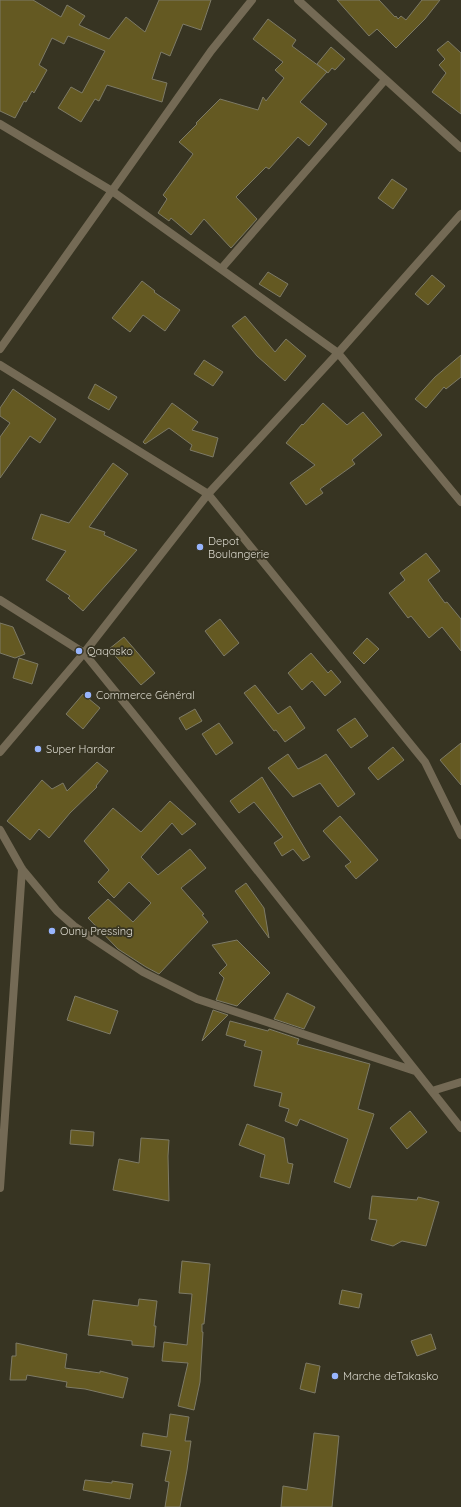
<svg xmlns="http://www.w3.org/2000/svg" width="461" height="1507" font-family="Quicksand,sans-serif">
  <rect width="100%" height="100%" fill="#373422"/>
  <!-- building -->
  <path fill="#645922" stroke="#7d7a66" d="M0,0H33L61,17L67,5L85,16L79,25L109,39L126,17L145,32L159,0H211L201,30L183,24L170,56L161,52L152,79L167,83L162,102L107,85L99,101L95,99L81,122L58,108L71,87L82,93L105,51L68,36L64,44L52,38L39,65L47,70L34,93L32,91L26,102L24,101L15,118L0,111Z
    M337,0H379L395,17L396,16L398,19L401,16L406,20L422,0H440L425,19L396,48L377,29L369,36Z
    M268,19L296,40L292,46L327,72L300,102L327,124L309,146L298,137L269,169L266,167L236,197L257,219L231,248L204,219L191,235L171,218L169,221L158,213L167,199L163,195L193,154L179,142L197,124L196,123L220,99L258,110L263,97L266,101L284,78L275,70L283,62L253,39Z
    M448,41L461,53V114L432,92L446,73L439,65L445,59L437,50Z
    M331,47L345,59L335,70L332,68L328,73L317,64Z
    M392,179L407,189L393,209L378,198Z
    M268,272L288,284L280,297L259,284Z
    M432,275L445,286L428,305L415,294Z
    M142,281L155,291L154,292L180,310L165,331L143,315L130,332L112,318Z
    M245,316L275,352L286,339L306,356L285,381L257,356L232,326Z
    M461,355V377L446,389L444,387L426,408L415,399L435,377Z
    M204,360L223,372L213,386L194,374Z
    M95,384L117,397L109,410L88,398Z
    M13,389L56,419L40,443L30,436L0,478V437L10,423L0,416V408Z
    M172,403L198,422L192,430L218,438L213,457L190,450L192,445L169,428L145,444L143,442Z
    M323,403L347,425L363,412L382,435L352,460L355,464L320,489L323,493L306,505L290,483L315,465L286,443L302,424L303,425Z
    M113,463L128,474L89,527L105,532L104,535L137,550L83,611L68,598L70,596L46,580L66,551L32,539L41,514L69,523Z
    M426,553L440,571L428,580L445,603L447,602L461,619V651L442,627L429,638L411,616L408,618L389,593L405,580L400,573Z
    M220,619L239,643L224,656L205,631Z
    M0,623L13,627L25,654L15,658L0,653Z
    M124,637L155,673L141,685L109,649Z
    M367,638L379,649L364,664L353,653Z
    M311,653L328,673L331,670L341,682L325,696L312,681L302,690L288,673Z
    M19,658L38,664L32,684L13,678Z
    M255,685L278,714L290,706L305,728L285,742L276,730L274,731L244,693Z
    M83,694L100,708L83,729L66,714Z
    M195,709L202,721L186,730L179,718Z
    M355,718L368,736L351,748L337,730Z
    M219,723L233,743L216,755L202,734Z
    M461,743V785L440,760Z
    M393,747L404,760L378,780L368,768Z
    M288,754L298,769L318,759L326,754L355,794L338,807L320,783L293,797L268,768Z
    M97,762L108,771L96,786L97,787L70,813L49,838L39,829L30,840L7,821L42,780L52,789L63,783L67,791Z
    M262,777L310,857L303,861L293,849L282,856L274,843L283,837L254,802L239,813L230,801Z
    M170,801L196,824L182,835L172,823L141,857L158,875L190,849L206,868L181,888L204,914L202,915L208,922L159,974L146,967L118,949L88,918L108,899L133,922L151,903L129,882L114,898L98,882L109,870L84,841L113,808L141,832Z
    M340,816L378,860L356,879L345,866L351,862L323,831Z
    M246,883L264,908L269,938L235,891Z
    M237,940L270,973L237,1006L216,1000L224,978L219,973L227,965L212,945Z
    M287,993L315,1007L304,1029L274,1019Z
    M75,996L118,1011L110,1034L67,1020Z
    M213,1010L228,1015L202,1041Z
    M230,1021L268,1031L269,1029L299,1039L297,1044L370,1064L358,1109L374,1114L350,1188L334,1182L348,1139L300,1119L297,1126L285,1121L289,1109L279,1106L282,1093L254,1086L262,1051L244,1046L246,1041L226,1035Z
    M410,1111L427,1132L407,1149L390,1128Z
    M247,1124L284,1138L288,1163L293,1164L289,1184L260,1177L265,1155L239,1145Z
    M71,1130L94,1132L93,1146L70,1144Z
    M141,1138L169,1140L168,1156L169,1201L113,1190L119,1159L139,1163Z
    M372,1196L417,1200L418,1197L439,1202L426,1246L402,1241L393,1246L371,1240L377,1220L369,1219Z
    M182,1261L210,1264L204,1324H202V1332H203L200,1382L194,1410L178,1406L188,1363L162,1361L164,1342L187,1345L192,1294L179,1293Z
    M342,1290L362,1294L359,1308L339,1304Z
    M139,1299L157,1301L154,1326H156L154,1347L132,1345V1341L88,1335L93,1300L138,1306Z
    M431,1334L436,1349L417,1356L411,1341Z
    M16,1343L67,1354L65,1368L100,1373V1371L128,1378L123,1398L85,1389L66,1387L67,1382L27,1375L26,1380H10L12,1356H16Z
    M306,1363L320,1366L315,1393L300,1389Z
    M170,1414L189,1417L185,1441H191L187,1470L180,1507H165L169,1482L165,1481L171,1451L141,1446L143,1433L167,1437Z
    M314,1433L339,1436L332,1507H281L283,1486L307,1490Z
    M85,1480L112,1483V1481L133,1484L130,1499L83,1490Z"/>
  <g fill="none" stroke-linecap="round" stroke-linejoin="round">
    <!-- minor -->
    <path stroke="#746a55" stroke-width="8" d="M298,0L461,148
      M0,124L112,191L338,353L461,502
      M221,269L385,80
      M0,349L211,51L252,0
      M0,365L208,494L425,762L461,835
      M0,600L84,653L144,727L461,1128
      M0,752L84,653L208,494L338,353L461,214
      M0,830L22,869L57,911L74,926L143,972L197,999L415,1071
      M432,1091L461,1082
      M0,1188L22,869"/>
  </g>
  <!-- markers -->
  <g fill="#98b5fd" stroke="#373422" stroke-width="1.5">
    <circle cx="200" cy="547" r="4"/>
    <circle cx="79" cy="651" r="4"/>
    <circle cx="88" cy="695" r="4"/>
    <circle cx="38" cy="749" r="4"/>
    <circle cx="52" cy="931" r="4"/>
    <circle cx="335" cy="1376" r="4"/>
  </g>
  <g text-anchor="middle" stroke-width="3.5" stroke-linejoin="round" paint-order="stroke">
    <!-- poi labels -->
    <g font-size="11" fill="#dbd9ce" stroke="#373422" text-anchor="start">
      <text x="208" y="545">Depot<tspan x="208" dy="13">Boulangerie</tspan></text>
      <text x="87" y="655">Qaqasko</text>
      <text x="96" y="699">Commerce Général</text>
      <text x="46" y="753">Super Hardar</text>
      <text x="60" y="935">Ouny Pressing</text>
      <text x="343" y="1380">Marche deTakasko</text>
    </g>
  </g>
</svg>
